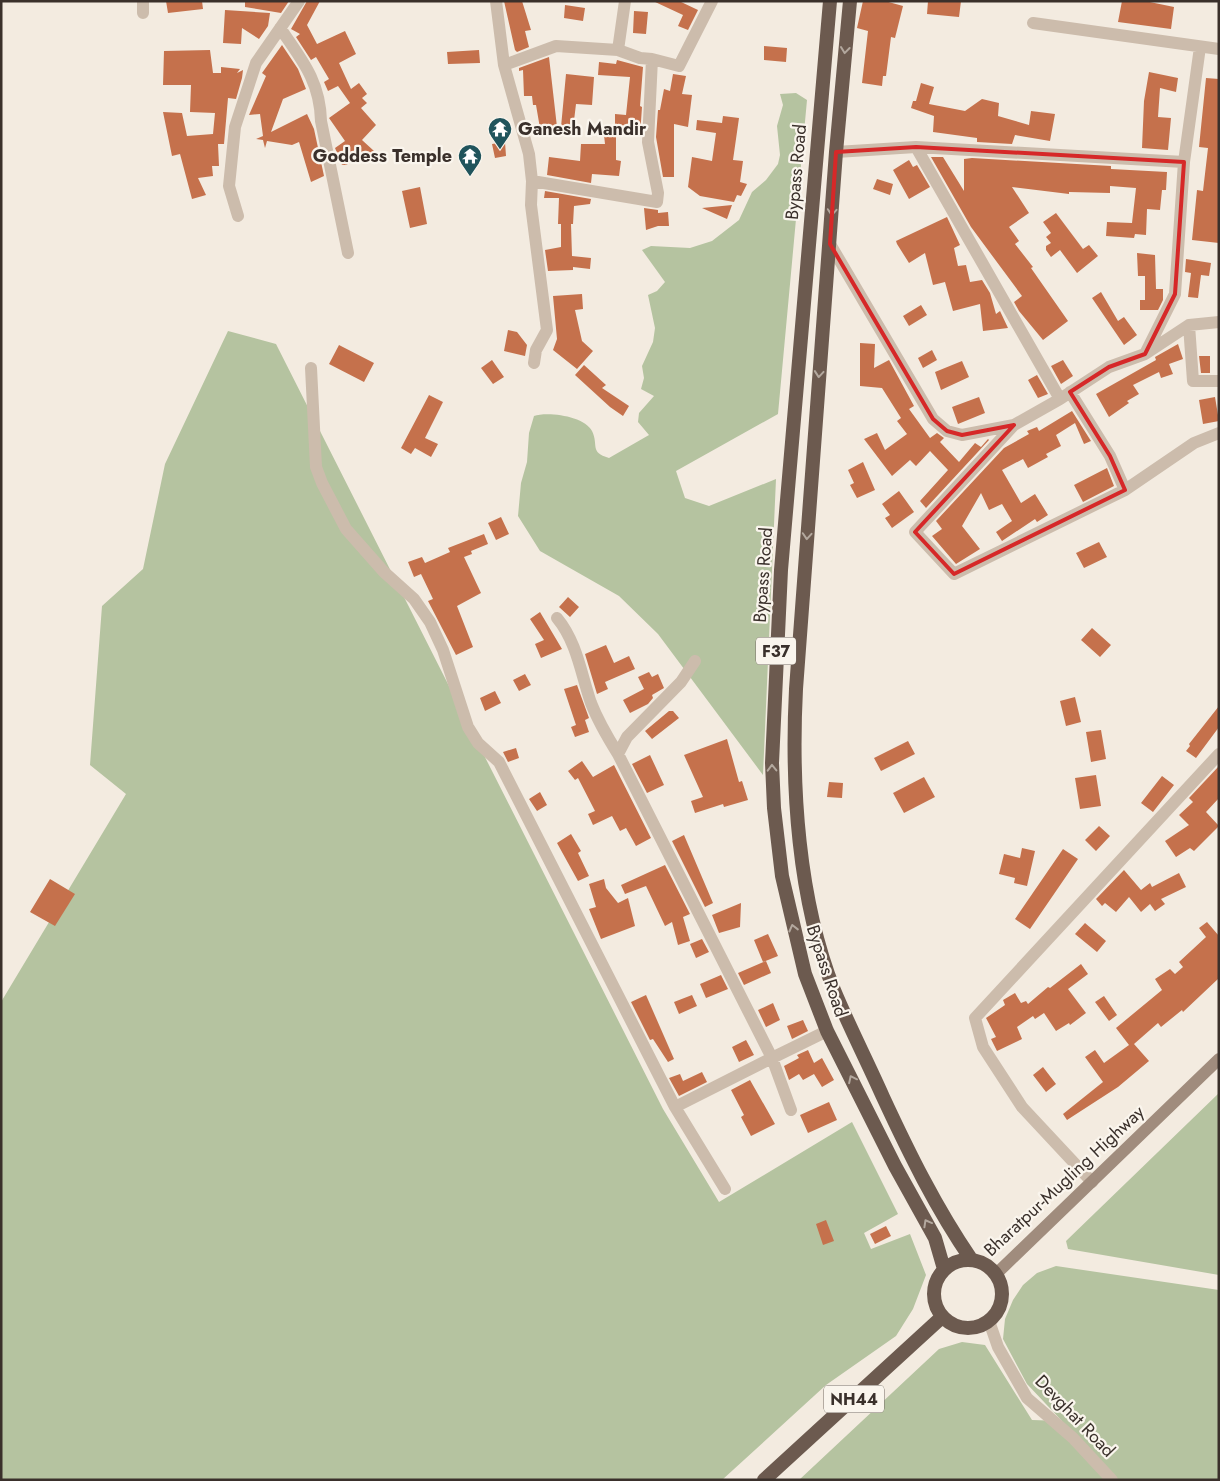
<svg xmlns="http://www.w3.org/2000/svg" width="1220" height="1481" font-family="Jost,sans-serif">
  <rect width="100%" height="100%" fill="#f3ebe0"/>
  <!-- green -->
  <path fill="#b5c3a0" d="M796,93L807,100L778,414L676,471L685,498L709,506L776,479L763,775L658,634L619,596L540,551L518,516L521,483L527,462L529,433L534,416C547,411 585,416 592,431C599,445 589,452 609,458L649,435L638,422L639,413L654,396L641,389L644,378L642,366L653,342L655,328L648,295L657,291L665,282L642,250L651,246L690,248L712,241L739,220L752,192L766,180L778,164L780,155L777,126L783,105L780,94Z
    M228,331L276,344L663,1109L719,1202L852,1122L898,1214L864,1233L871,1249L910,1234L926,1275L913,1309L896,1336L826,1385L722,1480H1V1002L126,794L90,765L102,606L143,569L165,464Z
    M1219,1093V1275L1068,1249L1066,1241Z
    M1056,1266L1219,1290V1480H799L939,1349L962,1342L985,1345L1032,1420L1062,1421L1027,1384L1003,1339L1005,1319L1013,1300L1023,1285L1037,1273Z"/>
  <!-- building -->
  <path fill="#c5714c" d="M166,1H202L203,9L168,13Z
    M245,1H289L281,13L245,7Z
    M307,1H320L307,25L317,44L345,31L356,54L339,63L351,89L359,83L367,94L362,98L367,103L361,108L376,125L362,140L374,151L346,165H342L335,148L345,141L329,118L350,103L338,86L328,91L324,82L329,79L316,57L311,60L296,37L300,34L291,29Z
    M504,1H522L531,30L525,31L529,47L517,52L515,50Z
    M653,1H679L698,10L688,30L678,26L683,15Z
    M863,1H885L903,6L895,38L891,37L886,76H883L882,86L862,83L868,31L857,28Z
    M928,1H961L959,17L927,14Z
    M1122,1H1145L1174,7L1171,29L1118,22Z
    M565,5L585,8L583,21L564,18Z
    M225,10L270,13L268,26L259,39L242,28L241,44L223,43Z
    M634,11L648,12L646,34L633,33Z
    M282,45L298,69L306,89L283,99L271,132L307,114L314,129L324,176L311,182L299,142L292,145L267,141L265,148L263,140L256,139L263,136L260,114L249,115L266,76L262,73Z
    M764,46L787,48L786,62L764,60Z
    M210,50L213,73H221V67L240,69L237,73L243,70L242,78L236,99L228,98L224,144H218L219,166H212L213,176L198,178L206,195L192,199L180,154L172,156L163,112L182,113L187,136L213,134L215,113L190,112L191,85H163L164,51Z
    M479,50L480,63L448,64L447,52Z
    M549,57L557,127L553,126V132L541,134L536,105H533L532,96H524L523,70L519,71V68Z
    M617,60L643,67L640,106L642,107L640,136L615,135V114L626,115L630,77L598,75L599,62L616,64Z
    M1149,72L1178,78L1176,92L1160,88L1158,117L1171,118L1168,150L1142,148L1144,101Z
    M566,74L594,77L592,105L576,104L573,129L561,127Z
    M673,74L686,76L682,94L692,95L688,127L674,124V177H663L656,137L658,110H660L664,89L670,91Z
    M1206,78L1219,79V243L1192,240L1197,190L1203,191L1208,148L1199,147Z
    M921,83L934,87L929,104L965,111L982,99L999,103L998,116L1029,125L1031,111L1055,114L1050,141L1015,135L1012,144L977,142V138L933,132L934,116L911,108L913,101H916Z
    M723,116L739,118L733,160L743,161L740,182L747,184L741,196L737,195L734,202L700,196L688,187L692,157L712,161L716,133L696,130L697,120L722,123Z
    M604,135H616V160L621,161L619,176L592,174L591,183L547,175L549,157L580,161L581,144H605Z
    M505,142L506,156L495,158L492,144Z
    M931,157H943L964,191V159L972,158L1111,166V169L1167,172L1166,190H1162L1160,210L1147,209L1146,235L1135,234L1134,238L1106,236L1107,222L1132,223L1136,188L1110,186V193L1069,192V194L1012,187L1029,213L1009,227L1019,241L1015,244L1033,267L1031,268L1068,321L1043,340L1019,311L1014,302L1022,296L971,227Z
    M909,160L913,167L917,165L930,187L909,199L893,170Z
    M877,179L893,184L890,195L873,189Z
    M420,187L427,224L410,228L402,191Z
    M545,191L591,199L590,204L574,206L573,224H571L572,256L591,258L590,269L573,267V270L548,271L545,250L561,247V224H558L559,198H544Z
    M732,205L727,219L702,208Z
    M644,208L658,210V213L668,212L669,226H658L646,230Z
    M1056,213L1083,249L1089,245L1098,256L1077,273L1060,250L1051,257L1046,250V246L1051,243L1046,237L1051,233L1043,222Z
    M947,217L960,245L954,248L958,266L966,265L970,282L982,280L990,293L996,314L1000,311L1008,328L983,331L980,304L953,311L945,282L933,285L925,253L909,263L897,244L896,241Z
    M1137,253L1155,255L1156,289H1163V300L1158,310H1140V300H1145V276H1138Z
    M1186,259L1211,263L1209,276L1201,275L1198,298L1188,297L1191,273L1185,272Z
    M1101,292L1118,321L1124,317L1137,335L1124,345L1092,298Z
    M582,294L583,309L575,310L582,341L593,351L577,369L553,350L557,339L553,296Z
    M921,305L927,315L909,326L903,316Z
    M508,330L517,332L527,345L525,356L504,351Z
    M860,343L875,344L874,368L889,360L914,406L909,409L930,438L937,433L944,438L940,442L959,462L975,443L981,447L988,439L989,440L926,508L920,501L948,470L930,451L916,466L910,460L892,476L864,439L877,433L885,450L907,434L897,421L901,418L882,388L860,386Z
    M1178,344L1183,359L1169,364L1173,374L1161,378L1159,372L1133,385L1139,394L1127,401L1129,403L1109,417L1096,394L1156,360L1155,357Z
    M339,345L374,363L364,382L329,364Z
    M932,350L937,360L923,368L918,358Z
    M1199,356H1210V373H1201Z
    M492,360L504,377L493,384L481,368Z
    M1063,360L1073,376L1061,384L1051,366Z
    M962,361L969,377L941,390L935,372Z
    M584,365L606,385L602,388L629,406L623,416L610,407L575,375Z
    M1037,375L1048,394L1038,398L1028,380Z
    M429,395L443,402L425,438L438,444L431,457L415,448L411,454L401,448Z
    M979,397L985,413L958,424L952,407Z
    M1215,397L1219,421L1203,424L1199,400Z
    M1072,411L1091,441L1084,444L1075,423L1056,435L1061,446L1046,454L1048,457L1028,468L1023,459L1002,470L1021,503L1035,494L1048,515L1037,522L1035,519L1002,541L996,532L1012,521L1002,504L989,510L981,493L962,526L980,549L956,564L932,536L942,529L936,521L1004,448L1029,434L1027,431L1037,427L1039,431Z
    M863,462L875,490L857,498L850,485L854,483L848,470Z
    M1107,468L1114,486L1083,502L1074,485Z
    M899,491L914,512L892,528L885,518L890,515L882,504Z
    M501,517L509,534L496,540L488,523Z
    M484,534L488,544L471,551L472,554L464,557L481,593L457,606L473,647L456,655L428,601L433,599L421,574L414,577L408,562L422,557L425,563L450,552L448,548Z
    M1099,542L1107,557L1084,568L1076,553Z
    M568,597L579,607L570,617L559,607Z
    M540,612L562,649L541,658L535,644L544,640L530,619Z
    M1092,628L1111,645L1100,657L1081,640Z
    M606,645L614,663L629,656L635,669L605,682L608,689L597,694L585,654Z
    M649,672L652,677L658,674L664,688L652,695L653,698L648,704L630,713L623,700L644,689L638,677Z
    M525,674L531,685L519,691L513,680Z
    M577,685L589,718L585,720L589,732L575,737L571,727L576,725L564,689Z
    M495,691L501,703L485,711L480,698Z
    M1075,697L1081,722L1066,726L1060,701Z
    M1219,706V727L1196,758L1186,751L1190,746L1189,744Z
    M669,711H673L679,718L652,739L645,731Z
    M1101,730L1106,759L1091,762L1086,732Z
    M727,739L739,782L742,781L748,800L724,807L723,804L695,813L691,801L703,797L684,755Z
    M908,741L915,754L881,771L874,758Z
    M516,748L519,758L508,762L503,752Z
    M650,755L664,785L647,793L632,764Z
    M582,761L593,777L614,765L651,838L636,846L626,828L620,831L612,816L593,825L588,814L595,811L578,778L575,780L568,771Z
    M1219,766V798L1206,812L1219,826L1194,851L1190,848L1176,857L1165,841L1189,825L1179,815L1193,802L1189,798Z
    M1096,775L1101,806L1080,809L1075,778Z
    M1162,776L1174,785L1153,812L1141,803Z
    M924,777L935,797L904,813L893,793Z
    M829,782L843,783L842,798L827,797Z
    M540,792L547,805L537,811L529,799Z
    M1099,826L1110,836L1096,851L1085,840Z
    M571,834L581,851L578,853L589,876L578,881L557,843Z
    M684,835L713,903L705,907L672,841Z
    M1022,848L1035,851L1027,886L1014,883L1015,878L999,874L1004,854L1020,858Z
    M1063,849L1078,859L1030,929L1015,919Z
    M665,865L690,914L683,917L690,941L678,945L672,922L665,926L646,886L625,894L621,885Z
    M1124,870L1141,890L1150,883L1152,887L1179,873L1186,887L1161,899L1165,904L1155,911L1150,904L1141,912L1129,897L1116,912L1105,903L1102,906L1096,899Z
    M50,879L75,894L55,926L30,912Z
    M604,879L606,888L618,903L628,898L635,926L601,939L589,909L596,907L589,884Z
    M741,903L740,927L719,933L712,915Z
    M1207,922L1219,936V978L1183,1012L1182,1010L1161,1027L1158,1023L1134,1044L1149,1061L1118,1087L1067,1120L1063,1114L1103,1082L1085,1057L1095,1050L1104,1063L1129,1045L1116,1028L1162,990L1155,979L1170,969L1175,974L1183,967L1179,962L1206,937L1199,928Z
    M1085,923L1106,941L1097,952L1075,934Z
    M768,934L778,956L763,962L754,940Z
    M702,939L709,952L696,958L690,944Z
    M766,961L771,973L744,985L738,973Z
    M1081,964L1088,974L1068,989L1086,1013L1070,1025L1069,1023L1056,1031L1044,1013L1035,1019L1033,1016L1017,1027L1022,1039L997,1051L991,1039L996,1037L986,1018L1005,1005L1003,1000L1015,993L1021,1003L1026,1001L1028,1004L1048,987L1050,988Z
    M721,975L728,989L706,998L700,984Z
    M646,995L674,1059L668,1062L653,1039L650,1040L631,1002Z
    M692,995L697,1006L679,1014L674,1002Z
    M1104,996L1117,1015L1109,1021L1095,1002Z
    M773,1003L780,1020L766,1027L758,1010Z
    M803,1020L808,1031L792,1039L787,1026Z
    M746,1040L754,1055L739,1062L732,1047Z
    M808,1050L814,1063L822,1058L834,1080L822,1087L814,1074L803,1080L799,1074L789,1080L784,1066L799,1058L797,1055Z
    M1043,1067L1056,1084L1046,1092L1033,1075Z
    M702,1072L707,1082L679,1096L669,1078L680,1074L683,1081Z
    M750,1080L775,1124L751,1136L741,1117L744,1115L731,1090Z
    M829,1102L837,1120L808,1133L800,1115Z
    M826,1220L834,1241L823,1245L816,1224Z
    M886,1226L891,1236L875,1244L870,1234Z"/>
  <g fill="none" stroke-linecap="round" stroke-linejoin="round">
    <!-- minor -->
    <path stroke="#ccbcac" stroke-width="12" d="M143,1V13
      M496,1L504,65L529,154L532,181L531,205L547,330L536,350L534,363
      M1033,23L1219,49
      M280,28C302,60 320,81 321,121L348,253
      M618,50L625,1
      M504,65L556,46L618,50L640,58L652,59
      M916,147L1060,399
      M836,152L916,147L1184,162
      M532,181L657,202L658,193L648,142L652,59L679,66L712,1
      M238,216L229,186L235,127L256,63L299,1
      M830,244L933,419L947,431L962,435L1014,425L1060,399L1109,367L1145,354L1189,325L1219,322
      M1189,325L1193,381H1219
      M1146,352L1175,294L1184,162L1200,47
      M311,368L316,467L322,483L346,529L384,572L414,599L430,622L443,650L468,727L478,743L499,762L675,1107L725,1189
      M1070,392L1110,456L1125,490
      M1014,425L915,532L954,574L1125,490L1194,443L1219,433
      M557,618C577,642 581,674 591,703C598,721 608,738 618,754L772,1058L827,1031
      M618,754L627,737L681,682L695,661
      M675,1107L772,1058L791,1110
      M1092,1182L1022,1107L983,1047L975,1018L1219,754"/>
    <!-- tertiary -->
    <path stroke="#ccbcac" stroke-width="12" d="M989,1321L998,1347L1027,1398L1073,1438L1112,1480"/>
    <!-- secondary -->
    <path stroke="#a08c7d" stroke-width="12" d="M996,1274L1219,1059"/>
    <!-- trunk -->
    <path stroke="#6c5a4f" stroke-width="14" d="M830,1L781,570L772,763L774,808L782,876L805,974L827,1031L895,1166L935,1238L944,1269
      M850,1L836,152L796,689C791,786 798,899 834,990C849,1026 867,1061 883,1097C909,1153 936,1208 971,1259
      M934 1294a34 34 0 1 1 68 0a34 34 0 1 1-68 0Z
      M764,1480L942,1317"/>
  </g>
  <!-- one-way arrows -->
  <defs><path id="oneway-chevron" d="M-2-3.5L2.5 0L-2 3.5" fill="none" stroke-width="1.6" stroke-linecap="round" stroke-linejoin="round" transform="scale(1.25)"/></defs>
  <g stroke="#b3a89e">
    <use href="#oneway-chevron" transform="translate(845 50) rotate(97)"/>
    <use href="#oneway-chevron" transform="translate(832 212) rotate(94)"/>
    <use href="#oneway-chevron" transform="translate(819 374) rotate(95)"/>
    <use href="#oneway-chevron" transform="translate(807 536) rotate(94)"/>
    <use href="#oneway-chevron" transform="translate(772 768) rotate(-91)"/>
    <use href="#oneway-chevron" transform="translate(793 928) rotate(-104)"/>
    <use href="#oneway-chevron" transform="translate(852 1079) rotate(-116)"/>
    <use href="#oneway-chevron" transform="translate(927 1223) rotate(-119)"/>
  </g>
  <!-- marked area -->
  <path fill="none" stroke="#d62828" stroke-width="4" stroke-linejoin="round" d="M916,147L1184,162L1175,294L1145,354L1109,367L1070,392L1110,456L1125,490L954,574L915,532L1014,425L962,435L947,431L933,419L830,244L836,152Z"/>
  <!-- icons -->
  <defs>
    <g id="temple-pin" transform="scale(1.25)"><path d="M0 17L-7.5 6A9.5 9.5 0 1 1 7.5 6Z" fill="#20545c" stroke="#faf5ed"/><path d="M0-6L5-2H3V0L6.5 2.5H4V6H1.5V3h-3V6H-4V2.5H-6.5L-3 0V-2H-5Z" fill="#fff"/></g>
  </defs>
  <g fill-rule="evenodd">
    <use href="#temple-pin" x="500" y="129"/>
    <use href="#temple-pin" x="470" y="156"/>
  </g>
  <g text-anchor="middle" stroke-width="4.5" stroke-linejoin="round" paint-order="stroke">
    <!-- shield labels -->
    <g fill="#faf5ed" stroke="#746b65" stroke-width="1">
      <rect x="756" y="637.5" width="40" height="27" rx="4"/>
      <rect x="824" y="1385.5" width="60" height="27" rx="4"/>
    </g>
    <g font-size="16" font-weight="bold" fill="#3a302b">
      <text x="776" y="657">F37</text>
      <text x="854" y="1405">NH44</text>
    </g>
    <!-- poi labels -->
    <g font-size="18" font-weight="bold" fill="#3a302b" stroke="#faf5ed" text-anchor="start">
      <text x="518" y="135">Ganesh Mandir</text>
      <text x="452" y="162" text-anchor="end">Goddess Temple</text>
    </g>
    <!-- street labels -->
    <g font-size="18" fill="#3a302b" stroke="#faf5ed">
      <text transform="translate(796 172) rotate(-85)" y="6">Bypass Road</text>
      <text transform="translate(763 575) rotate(-86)" y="6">Bypass Road</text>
      <text transform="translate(827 971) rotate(72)" y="6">Bypass Road</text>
      <text transform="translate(1064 1181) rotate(-43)" y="6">Bharatpur-Mugling Highway</text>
      <text transform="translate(1075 1416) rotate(46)" y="6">Devghat Road</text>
    </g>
  </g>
  <!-- border -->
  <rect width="1220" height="1481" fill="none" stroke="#3a302b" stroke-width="5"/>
</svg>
